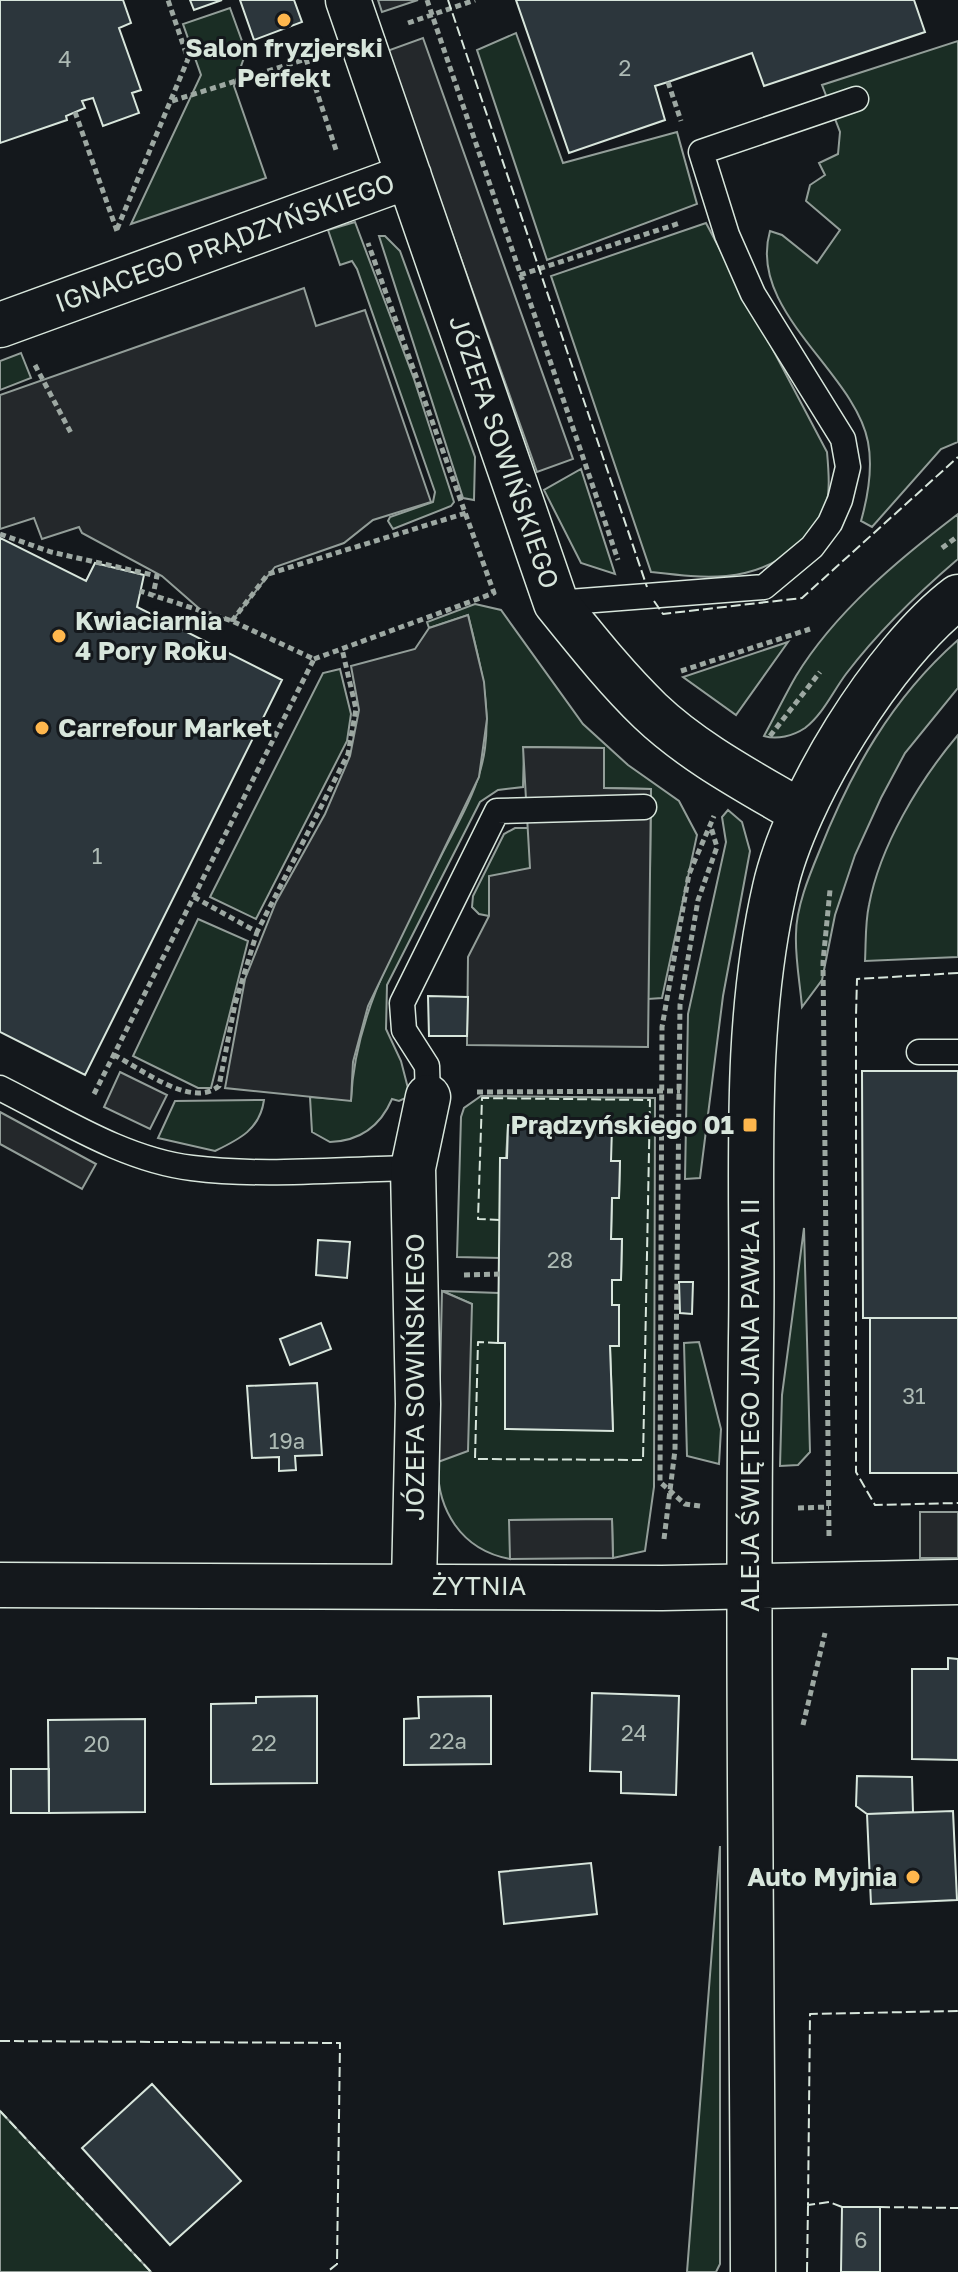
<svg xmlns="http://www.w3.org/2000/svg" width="958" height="2272" font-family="'Golos Text',sans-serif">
  <rect width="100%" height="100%" fill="#14181c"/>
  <!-- green -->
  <path fill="#1a2d24" stroke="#939e99" stroke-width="2" d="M230,8L246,52L234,86L266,178L131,224L201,75L183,24Z
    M516,33L563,163L677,132L697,204L547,260L477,50Z
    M958,41V442L941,449L872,527L861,521C868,496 873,468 868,442C855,372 747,311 770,231L782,235L817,263L840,230L806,201L810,185L825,175L819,163L838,154L840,132L822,85Z
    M355,222L414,379L454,502L451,506L393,529L388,521L390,517L433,502L435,492L357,269L352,261L340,265L328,230Z
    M706,223L827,452C831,497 831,521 793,550C749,584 703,578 651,572L551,276Z
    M379,236H385L400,251L475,457L474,500L463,498Z
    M21,353L31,378L0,390V361Z
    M581,469L615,574L581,563L544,490Z
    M958,514V559C917,594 878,632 846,674C832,693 823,714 805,728C793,736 777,740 764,736C775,716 785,695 796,676C835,612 899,559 958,514Z
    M475,604L501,610L583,724L628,765L679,801L697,835L662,998L648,999L649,878L490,876L489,916L479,914L472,907L473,896L504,834L515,828H531L530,868L650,869L651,789L604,788V748L524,747L523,787L498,790L480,802L387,985L386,1029L401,1061L410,1096L399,1101L392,1099C380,1127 360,1141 330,1142L312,1132L310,1097L351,1100C355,1011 402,934 441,856C459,821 480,787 485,748C491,702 479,659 468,615L429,628L427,622Z
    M958,640V688L905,753L881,798L855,855L835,915L822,980L802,1007C800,983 795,958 796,934C796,908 809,876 819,852C851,771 892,698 958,640Z
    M788,642L736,715L683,677Z
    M340,669L351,714L347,741L256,919L210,897L323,673Z
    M958,735V957L865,961C866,943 865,923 869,905C880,846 919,781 958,735Z
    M728,810L742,822L750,851L723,996L700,1178L685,1179L688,1014L726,842L722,817Z
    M198,919L248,941L211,1088H198L133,1056Z
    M481,1096L655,1098L654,1487L645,1551L613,1558L612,1519L510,1520V1559C461,1550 436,1509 438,1462L472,1304L442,1291L499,1293L505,1343V1429L613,1430L610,1346L619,1305H612V1280H621L622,1239H611L612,1198L619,1197L620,1162L611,1161V1127L508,1125L500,1258L457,1257L461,1117L464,1108Z
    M264,1100C260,1129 240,1139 215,1151L158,1138L175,1101Z
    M804,1228L810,1452L798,1465L780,1466L782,1395Z
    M699,1342L721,1429L719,1464L687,1456L684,1343Z
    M720,1846V2264L716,2272H687Z
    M0,2111L151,2272H0Z"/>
  <!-- parking -->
  <path fill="#24282b" stroke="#939e99" stroke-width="2" d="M378,0H418L382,12Z
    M423,38L573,459L537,472L387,51Z
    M304,288L316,326L365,310L431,502L373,520L344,543L275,567L232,621L202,611L162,576L82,533L79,527L42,539L34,518L0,529V395Z
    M468,615L484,682L487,719L479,777L368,1006L353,1062L351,1101L225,1088L245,979L276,902L325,814L350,756L359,710L351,666L415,649L429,628Z
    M523,747L604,748V788L651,789L648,1047L467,1045L468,957L489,916V876L530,868Z
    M120,1072L167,1095L150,1129L104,1107Z
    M0,1112L96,1164L82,1189L0,1144Z
    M442,1291L472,1304L468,1451L438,1462Z
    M920,1512H958V1558H920Z
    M612,1519L613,1558L510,1559L509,1520Z"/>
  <!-- building -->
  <path fill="#2c363c" stroke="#d8e6dc" stroke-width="2" d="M0,0H123L131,23L119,28L141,90L132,93L139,113L103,126L93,98L82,101L85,108L66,116L67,120L0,143Z
    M190,0H222L194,10Z
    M240,0H294L302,22L254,40Z
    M516,0H914L925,32L764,86L752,53L668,82L655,86L665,120L569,153Z
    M0,538L86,581L95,563L144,575L137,607L282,680L85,1075L0,1032Z
    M428,996L468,997L467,1036H429Z
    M862,1071H958V1318H863Z
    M508,1125L612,1127L611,1161H620L619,1198H612L611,1239H622L621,1280H612V1305H619V1346H610L613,1431L505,1429V1343H498L500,1158H507Z
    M318,1240L350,1242L347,1278L316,1275Z
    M679,1282H693L692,1314L680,1313Z
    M870,1318H958V1473H870Z
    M321,1323L331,1349L290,1365L280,1339Z
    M317,1383L322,1455L295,1456L296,1470L279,1471V1457L252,1458L247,1386Z
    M948,1658L958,1659V1760L912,1759V1669H948Z
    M592,1693L679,1696L676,1795L621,1793V1772L590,1771Z
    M317,1696V1783L211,1784V1704L256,1703V1697Z
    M491,1696V1764L404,1765V1719L419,1718L418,1697Z
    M145,1719V1812L49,1813L48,1720Z
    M11,1769H49V1813H11Z
    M857,1776L912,1777L913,1812L867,1814L856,1806Z
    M953,1811L957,1900L871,1904L867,1814Z
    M591,1863L597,1914L504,1924L499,1872Z
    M152,2084L241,2181L170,2245L82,2148Z
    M842,2207H880V2272H841Z"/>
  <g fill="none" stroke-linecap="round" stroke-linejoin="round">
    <!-- lane casing -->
    <g stroke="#d8e6dc" stroke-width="27">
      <path id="lane" d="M556,603L764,587L812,547L830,523L840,500L848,467L843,439L753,294L727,235L701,152L856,99
        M919,1052H958
        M0,1088C60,1118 124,1160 192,1168C264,1177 340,1169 413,1168
        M428,1097L427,1066L404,1030L402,1003L497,811L644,807"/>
    </g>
    <!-- street casing -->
    <g stroke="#d8e6dc" stroke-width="47">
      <path id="street" d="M348,0L556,603C586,640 615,677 650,711C693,752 748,781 799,811
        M0,325L409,176
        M0,1585L662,1588L958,1582
        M414,1585L418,1404L413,1168L428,1097
        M753,2272C752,1961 747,1650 751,1339C754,1188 741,1036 775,888C795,798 884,653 958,597"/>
    </g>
    <!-- path -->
    <path stroke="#9da8a2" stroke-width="5" stroke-dasharray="6 4" stroke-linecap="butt" d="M427,0L618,560
      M408,23L475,0
      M316,56L306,59L336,150
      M668,82L681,121
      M172,101L306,59
      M75,112L117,231
      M117,229L188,59L168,0
      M520,275L680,223
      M35,365L71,433
      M0,534L51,552L157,576L153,595
      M942,548L958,536
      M232,621L268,574L466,513
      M314,659L494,593L368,243
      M681,671L810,629
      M770,736L820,672
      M194,897L257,932L348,754L356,709L342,649
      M114,1055C142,1069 191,1109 219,1086L235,1004L257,932
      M477,1092L680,1091
      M94,1094L314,659L232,621L140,591
      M464,1275L500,1274
      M700,1506L685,1504L660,1482L662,1027L689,874L714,816
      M798,1508L829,1507
      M829,1536L823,962L830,890
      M664,1539L675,1450L680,1005L698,900L717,847L710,824
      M803,1725L825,1633"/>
    <!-- lane -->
    <use href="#lane" stroke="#14181c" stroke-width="24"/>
    <!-- street -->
    <use href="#street" stroke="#14181c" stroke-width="44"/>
    <!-- fence -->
    <path stroke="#d8e6dc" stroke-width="2" stroke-dasharray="10 4" stroke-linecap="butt" d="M448,0L647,587
      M654,601L663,614L802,598L958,457
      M958,973L857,979L856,1016V1472L875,1505L958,1503
      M498,1343L478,1342L475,1459L643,1460L650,1100L482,1098L478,1219L500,1220
      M0,2041L340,2043L337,2264L327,2272
      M0,2111L151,2272
      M842,2207L829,2202L808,2205L810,2014L958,2011
      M880,2207L958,2208
      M807,2272L808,2205"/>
  </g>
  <!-- markers -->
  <g fill="#ffb74d" stroke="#14181c" stroke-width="3">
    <circle cx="284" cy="20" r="8"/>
    <circle cx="59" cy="636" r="8"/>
    <circle cx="42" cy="728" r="8"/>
    <rect x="742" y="1117" width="16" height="16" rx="4"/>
    <circle cx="913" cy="1877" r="8"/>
  </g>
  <g text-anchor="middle" stroke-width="6" stroke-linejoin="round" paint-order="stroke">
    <!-- number labels -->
    <g font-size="22" fill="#adbab4">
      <text x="65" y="67">4</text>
      <text x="625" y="76">2</text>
      <text x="97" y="864">1</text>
      <text x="560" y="1268">28</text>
      <text x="914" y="1404">31</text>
      <text x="287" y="1449">19a</text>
      <text x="634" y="1741">24</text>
      <text x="448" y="1749">22a</text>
      <text x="264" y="1751">22</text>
      <text x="97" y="1752">20</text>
      <text x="861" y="2248">6</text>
    </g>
    <!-- poi labels -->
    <g font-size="26" font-weight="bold" fill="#d8e6dc" stroke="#14181c" text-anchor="start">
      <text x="284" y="57" text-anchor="middle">Salon fryzjerski<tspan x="284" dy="30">Perfekt</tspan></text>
      <text x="75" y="630">Kwiaciarnia<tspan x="75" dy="30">4 Pory Roku</tspan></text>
      <text x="58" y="737">Carrefour Market</text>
      <text x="734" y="1134" text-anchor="end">Prądzyńskiego 01</text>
      <text x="897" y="1886" text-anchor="end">Auto Myjnia</text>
    </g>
    <!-- street labels -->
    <g font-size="26" fill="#d8e6dc" stroke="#14181c">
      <text transform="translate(225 243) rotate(-20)" y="9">IGNACEGO PRĄDZYŃSKIEGO</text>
      <text transform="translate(504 452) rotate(71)" y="9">JÓZEFA SOWIŃSKIEGO</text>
      <text transform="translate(415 1377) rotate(-90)" y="9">JÓZEFA SOWIŃSKIEGO</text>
      <text transform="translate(750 1405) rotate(-90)" y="9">ALEJA ŚWIĘTEGO JANA PAWŁA II</text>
      <text x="479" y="1595">ŻYTNIA</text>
    </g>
  </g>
</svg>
